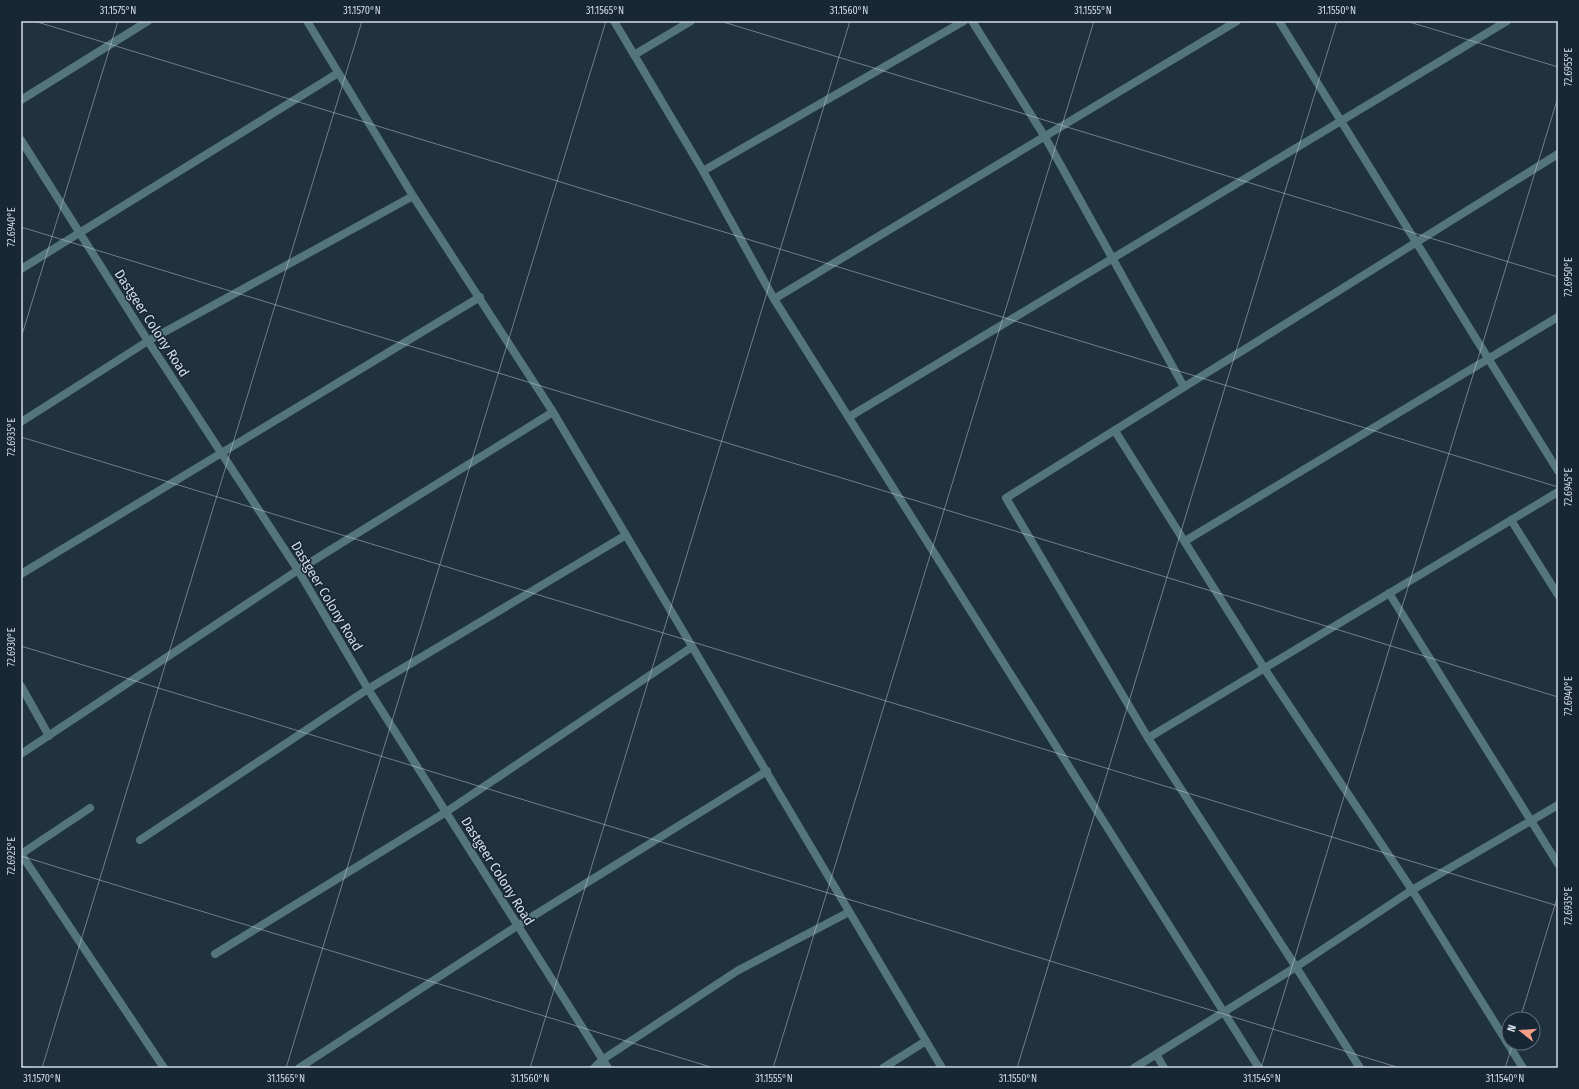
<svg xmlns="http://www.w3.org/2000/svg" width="1579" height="1089" font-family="'Fira Sans Condensed',sans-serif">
  <rect width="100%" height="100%" fill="#20313f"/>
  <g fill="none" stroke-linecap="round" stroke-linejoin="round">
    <!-- minor -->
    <path stroke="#54757d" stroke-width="8" d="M307,21L413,196L553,412L942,1068
      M614,21L703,171L964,21
      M972,21L1045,137L1184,387
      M1279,21L1558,471
      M634,55L691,21
      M21,100L148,21
      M21,140L148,341L298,570L368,689L608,1068
      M1558,154L1006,498L1148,738L1296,967L1412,890L1558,805
      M703,171L774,299L1259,1068
      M21,269L338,73
      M774,299L1237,21
      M849,417L1507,21
      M21,422L148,341L413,196
      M1115,431L1264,668L1412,890L1523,1068
      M1511,520L1558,595
      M1185,541L1558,317
      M21,574L480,297
      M1389,593L1558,864
      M21,686L49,736
      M1148,738L1558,492
      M21,754L298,570L553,412
      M140,840L368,689L626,535
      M21,854L164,1068
      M21,854L90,808
      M215,954L446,812L692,647
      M1156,1054L1164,1068
      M299,1068L517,926L767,771
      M594,1068L602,1060L737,971L849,912
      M883,1068L926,1041
      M1134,1068L1296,967L1360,1068"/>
  </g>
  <!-- ticks -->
  <path fill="none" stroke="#d2dce6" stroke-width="1" stroke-opacity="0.45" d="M34,21L1558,487M720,21L1558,277M1406,21L1558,67M21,227L1558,697M21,338L118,21M21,437L1558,906M21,646L1400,1068M21,856L714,1068M1520,1019L1558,895M21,1066L28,1068M42,1068L362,21M286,1068L606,21M530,1068L850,21M773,1068L1094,21M1017,1068L1337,21M1261,1068L1558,97M1505,1068L1513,1043"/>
  <g text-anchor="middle" stroke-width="3" stroke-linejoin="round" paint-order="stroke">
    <!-- street labels -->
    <g font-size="14" fill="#d2dce6" stroke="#172735">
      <text transform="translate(152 323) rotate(57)" y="5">Dastgeer Colony Road</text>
      <text transform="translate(327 596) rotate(59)" y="5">Dastgeer Colony Road</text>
      <text transform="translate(498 871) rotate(58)" y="5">Dastgeer Colony Road</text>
    </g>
  </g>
  <!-- border -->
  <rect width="1579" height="1089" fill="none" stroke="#172735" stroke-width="44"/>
  <!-- north arrow -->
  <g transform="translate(1521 1031) rotate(287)"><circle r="19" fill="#172735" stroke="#626f7c"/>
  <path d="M0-3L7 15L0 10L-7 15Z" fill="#f49e88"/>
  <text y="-6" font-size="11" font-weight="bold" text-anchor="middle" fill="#d2dce6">N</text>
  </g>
  <rect x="22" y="22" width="1535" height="1045" fill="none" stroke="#d2dce6" stroke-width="1.5"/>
  <g font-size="10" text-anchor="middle" fill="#d2dce6">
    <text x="118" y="14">31.1575°N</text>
    <text x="362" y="14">31.1570°N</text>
    <text x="605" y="14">31.1565°N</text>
    <text x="849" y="14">31.1560°N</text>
    <text x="1093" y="14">31.1555°N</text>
    <text x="1337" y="14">31.1550°N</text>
    <text transform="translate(1568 67) rotate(-90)" y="4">72.6955°E</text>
    <text transform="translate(11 227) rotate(-90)" y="4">72.6940°E</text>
    <text transform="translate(1568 277) rotate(-90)" y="4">72.6950°E</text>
    <text transform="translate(11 437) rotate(-90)" y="4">72.6935°E</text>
    <text transform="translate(1568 487) rotate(-90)" y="4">72.6945°E</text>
    <text transform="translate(11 647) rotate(-90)" y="4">72.6930°E</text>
    <text transform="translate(1568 696) rotate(-90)" y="4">72.6940°E</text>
    <text transform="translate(11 856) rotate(-90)" y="4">72.6925°E</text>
    <text transform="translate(1568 906) rotate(-90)" y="4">72.6935°E</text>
    <text x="42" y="1082">31.1570°N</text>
    <text x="286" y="1082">31.1565°N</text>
    <text x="530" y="1082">31.1560°N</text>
    <text x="774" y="1082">31.1555°N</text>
    <text x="1018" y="1082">31.1550°N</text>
    <text x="1262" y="1082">31.1545°N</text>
    <text x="1505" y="1082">31.1540°N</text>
  </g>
</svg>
